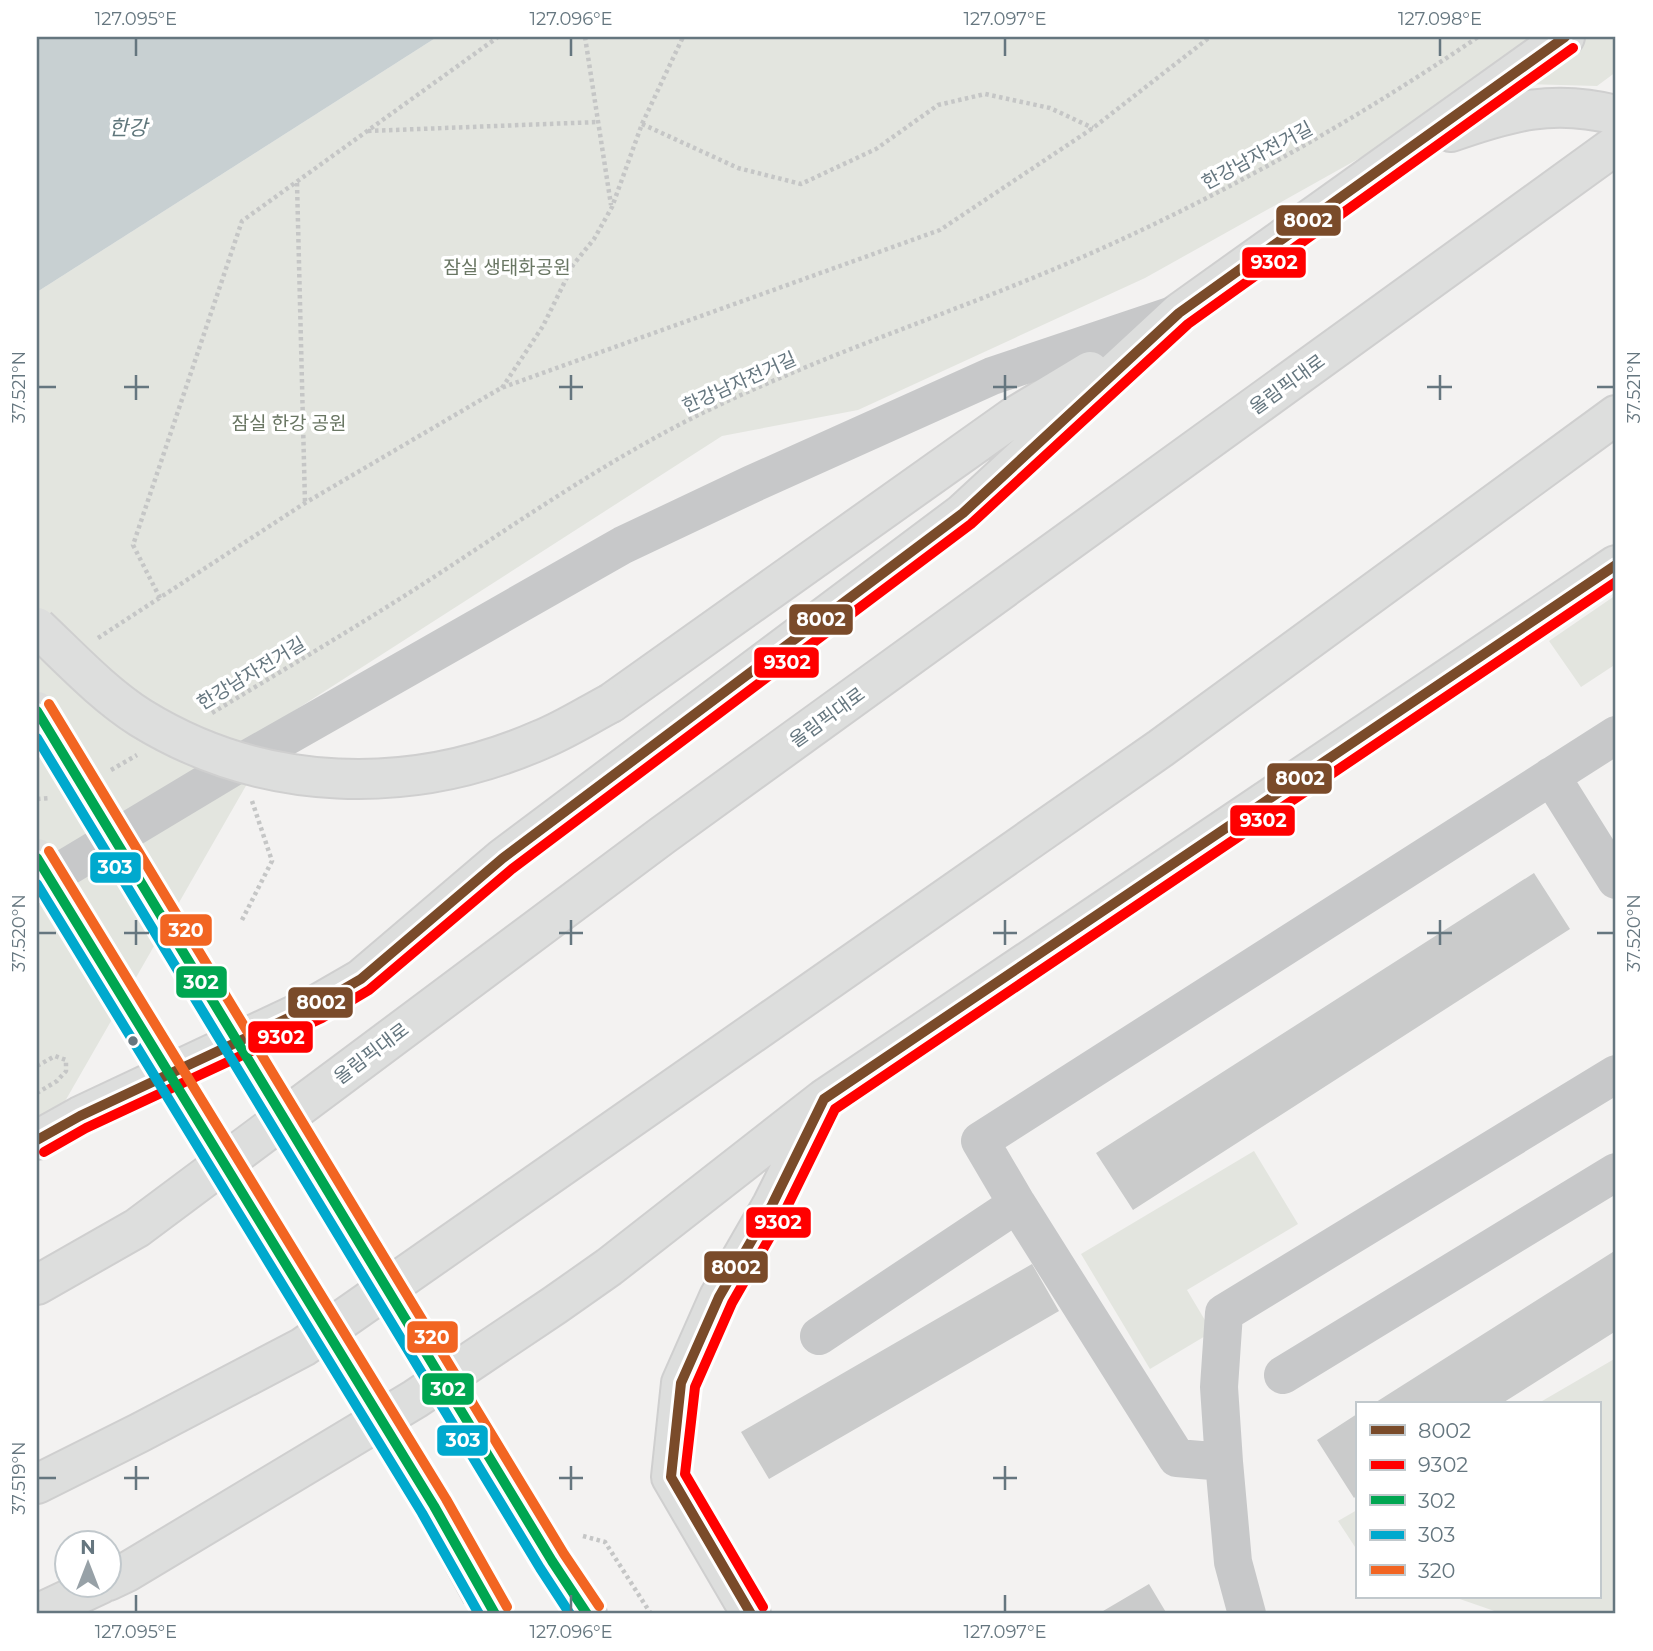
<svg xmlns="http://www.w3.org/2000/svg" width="1653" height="1651" font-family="Montserrat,'Noto Sans KR',sans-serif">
  <rect width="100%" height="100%" fill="#f3f2f1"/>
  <!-- green -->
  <path fill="#e3e5df" d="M437,37H1616V72L1597,86L1522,84L1408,131L1145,278L858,410L722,436L286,716L60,1110L37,1122V292Z
    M1616,595V664L1581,687L1549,641Z
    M1254,1151L1298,1224L1187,1290L1212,1332L1150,1369L1081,1254Z
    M1616,1358V1614H1503L1454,1597H1599V1404H1537Z
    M1357,1510V1550L1338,1521Z"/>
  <!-- water -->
  <path fill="#c8d0d2" d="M37,37H437L37,292Z"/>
  <!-- building -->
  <path fill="#cacbcb" d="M1534,873L1570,929L1133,1210L1096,1153Z
    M1616,1250V1331L1501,1404H1373Z
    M1032,1264L1059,1311L769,1479L741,1432Z
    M1357,1414V1495L1354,1498L1317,1440Z
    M1149,1584L1167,1614H1098Z"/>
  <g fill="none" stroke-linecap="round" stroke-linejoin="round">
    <!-- major casing -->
    <g stroke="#d0d0d1" stroke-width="42">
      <path id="major" d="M552,1561L587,1614"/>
    </g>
    <!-- highway casing -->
    <g stroke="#cfcfcf" stroke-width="42">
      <path id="highway" d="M1451,132C1511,111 1553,99 1616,115
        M611,703L1012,418L1090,371
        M37,1140L80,1116L316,1005L361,979L503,858L963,513L1179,313L1565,37
        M37,1285L137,1228L663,835L1616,145
        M37,1484L139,1433L303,1347L1161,748L1616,415
        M108,1581L127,1572L415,1399L555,1305L609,1267L824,1099L1616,565
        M37,1614L101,1584
        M751,1614L671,1477L681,1383L719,1297L772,1205L820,1109"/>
    </g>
    <!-- path -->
    <path stroke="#c5c6c6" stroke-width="4.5" stroke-dasharray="3.5 3.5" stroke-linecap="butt" d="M585,37L611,205
      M642,124L738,168L801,184L876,149L938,105L985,94L1050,108L1093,128
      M368,131L598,122
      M297,183L305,503
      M502,388L543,326L573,265L594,239L612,207L642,124L683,37
      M160,598L133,545L242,221L498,37
      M98,638L305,503L501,388L940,230L1093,128L1210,37
      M212,713C288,667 365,622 440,573C530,514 621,451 719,405C839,349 966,308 1087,255C1225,194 1354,121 1478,37
      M111,770L137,755
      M37,799L50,798
      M242,920L272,861L252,801
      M37,1066L55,1056L66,1060V1071L57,1081L37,1093
      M583,1536L605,1542L651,1614"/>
    <!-- minor -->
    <path stroke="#c7c8c9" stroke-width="38" d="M1616,735L980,1141L1017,1204L1177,1458L1224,1462L1219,1387L1224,1313L1616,1074
      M1551,776L1616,880
      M37,885L240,763L623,545L752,484L992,376L1179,313
      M819,1336L1017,1204
      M1283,1375L1616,1172
      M1224,1462L1233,1562L1247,1614"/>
    <!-- major -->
    <use href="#major" stroke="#dddedd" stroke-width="38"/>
    <!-- highway -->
    <use href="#highway" stroke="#dddedd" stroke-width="38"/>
    <!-- major-bridge casing -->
    <g stroke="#d0d0d1" stroke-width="42" stroke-linecap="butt">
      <path id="major-bridge" d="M37,711L552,1561
        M37,858L434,1506L482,1594"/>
    </g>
    <!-- highway-bridge casing -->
    <g stroke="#cfcfcf" stroke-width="42" stroke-linecap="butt">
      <path id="highway-bridge" d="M37,627C70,658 102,693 141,718C263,793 410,797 540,740C565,730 588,715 611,703"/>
    </g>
    <!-- major-bridge -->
    <use href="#major-bridge" stroke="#dddedd" stroke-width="38"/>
    <!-- highway-bridge -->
    <use href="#highway-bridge" stroke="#dddedd" stroke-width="38"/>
    <!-- bus-1 casing -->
    <g stroke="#fff" stroke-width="16">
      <path id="bus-1" d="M37,1140L80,1116L316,1005L361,979L503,858L963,513L1179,313L1565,37
        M751,1614L671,1477L681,1383L719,1297L772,1205L824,1099L1616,565"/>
    </g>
    <!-- bus-2 casing -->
    <g stroke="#fff" stroke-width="16">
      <path id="bus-2" d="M44,1152L86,1128L322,1018L369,990L512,869L971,524L1188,324L1573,48
        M763,1607L685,1474L695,1387L732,1303L785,1211L835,1109L1616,582"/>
    </g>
    <!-- bus-3 casing -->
    <g stroke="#fff" stroke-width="16">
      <path id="bus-3" d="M37,711L552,1561L587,1614
        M37,858L434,1506L495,1614"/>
    </g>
    <!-- bus-4 casing -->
    <g stroke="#fff" stroke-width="16">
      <path id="bus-4" d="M37,738L540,1568L570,1614
        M37,884L422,1513L479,1614"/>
    </g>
    <!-- bus-5 casing -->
    <g stroke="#fff" stroke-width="16">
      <path id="bus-5" d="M49,704L564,1554L599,1606
        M49,851L446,1499L507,1607"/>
    </g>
    <!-- bus-1 -->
    <use href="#bus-1" stroke="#7a4b2a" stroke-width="10"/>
    <!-- bus-2 -->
    <use href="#bus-2" stroke="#f00" stroke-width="10"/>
    <!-- bus-3 -->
    <use href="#bus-3" stroke="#00a651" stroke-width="10"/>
    <!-- bus-4 -->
    <use href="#bus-4" stroke="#00a9ce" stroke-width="10"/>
    <!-- bus-5 -->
    <use href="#bus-5" stroke="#f26522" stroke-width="10"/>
  </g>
  <!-- ticks -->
  <path fill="none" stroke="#65767f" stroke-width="2.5" d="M136,38V56M571,38V56M1005,38V56M1440,38V56M136,375V400M571,375V400M1005,375V400M1440,375V400M38,387H56M124,387H149M559,387H583M993,387H1017M1427,387H1452M1597,387H1614M136,920V945M571,920V945M1005,920V945M1440,920V945M38,933H56M124,933H149M559,933H583M993,933H1017M1427,933H1452M1597,933H1614M136,1466V1490M571,1466V1490M1005,1466V1490M38,1478H56M124,1478H149M559,1478H583M993,1478H1017M136,1595V1612M571,1595V1612M1005,1595V1612"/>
  <!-- markers -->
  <circle fill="#65767f" stroke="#fff" stroke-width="2.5" cx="133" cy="1041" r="6"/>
  <g text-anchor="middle" stroke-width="7" stroke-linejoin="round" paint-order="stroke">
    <!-- street labels -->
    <g font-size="19" fill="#65767f" stroke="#fff">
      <text transform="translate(1257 155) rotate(-28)" y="7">한강남자전거길</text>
      <text transform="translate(739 382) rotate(-24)" y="7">한강남자전거길</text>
      <text transform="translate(1287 384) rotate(-36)" y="7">올림픽대로</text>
      <text transform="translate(251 673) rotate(-31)" y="7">한강남자전거길</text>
      <text transform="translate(827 717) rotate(-36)" y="7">올림픽대로</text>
      <text transform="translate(371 1053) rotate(-37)" y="7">올림픽대로</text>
    </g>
    <!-- park labels -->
    <g font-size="19" fill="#697663" stroke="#fff">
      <text x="507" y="274">잠실 생태화공원</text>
      <text x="289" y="430">잠실 한강 공원</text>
    </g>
    <!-- water labels -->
    <g font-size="21" font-style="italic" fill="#60777c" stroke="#fff">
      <text x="128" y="135">한강</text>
    </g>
  </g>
  <g stroke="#fff" stroke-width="2.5">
    <rect x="1275" y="204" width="67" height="33" rx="7" fill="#7a4b2a"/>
    <rect x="1241" y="246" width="66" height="33" rx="7" fill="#f00"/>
    <rect x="788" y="603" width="66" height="33" rx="7" fill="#7a4b2a"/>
    <rect x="753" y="646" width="67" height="33" rx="7" fill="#f00"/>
    <rect x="1266" y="762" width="67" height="33" rx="7" fill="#7a4b2a"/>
    <rect x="1229" y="804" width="67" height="33" rx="7" fill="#f00"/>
    <rect x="89" y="851" width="53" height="33" rx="7" fill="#00a9ce"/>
    <rect x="159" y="913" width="54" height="34" rx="7" fill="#f26522"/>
    <rect x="175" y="965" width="53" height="34" rx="7" fill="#00a651"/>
    <rect x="287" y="986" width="67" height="33" rx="7" fill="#7a4b2a"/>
    <rect x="247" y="1020" width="67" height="34" rx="7" fill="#f00"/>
    <rect x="745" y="1206" width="67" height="33" rx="7" fill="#f00"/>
    <rect x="703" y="1250" width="66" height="34" rx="7" fill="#7a4b2a"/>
    <rect x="406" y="1320" width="53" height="34" rx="7" fill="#f26522"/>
    <rect x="421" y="1372" width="54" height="34" rx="7" fill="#00a651"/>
    <rect x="436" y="1424" width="53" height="33" rx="7" fill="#00a9ce"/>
  </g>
  <g font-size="19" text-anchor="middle" font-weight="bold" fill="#fff">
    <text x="1308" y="227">8002</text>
    <text x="1274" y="269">9302</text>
    <text x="821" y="626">8002</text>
    <text x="787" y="669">9302</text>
    <text x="1300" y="785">8002</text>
    <text x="1263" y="827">9302</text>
    <text x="115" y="874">303</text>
    <text x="186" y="937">320</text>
    <text x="201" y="989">302</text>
    <text x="321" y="1009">8002</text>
    <text x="281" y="1044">9302</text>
    <text x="778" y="1229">9302</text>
    <text x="736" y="1274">8002</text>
    <text x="432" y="1344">320</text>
    <text x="448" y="1396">302</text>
    <text x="463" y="1447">303</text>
  </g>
  <!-- border -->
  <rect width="1653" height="1651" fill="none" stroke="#ffffff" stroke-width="77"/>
  <!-- legend -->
  <rect x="1356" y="1402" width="245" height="196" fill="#ffffff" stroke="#c1c8cc" stroke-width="2"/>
  <rect x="1370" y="1425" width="35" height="10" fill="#7a4b2a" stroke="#c1c8cc" stroke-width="2"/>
  <text x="1418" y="1438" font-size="21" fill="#65767f">8002</text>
  <rect x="1370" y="1460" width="35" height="10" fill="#ff0000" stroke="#c1c8cc" stroke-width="2"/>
  <text x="1418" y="1472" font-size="21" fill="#65767f">9302</text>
  <rect x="1370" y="1495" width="35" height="10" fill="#00a651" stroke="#c1c8cc" stroke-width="2"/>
  <text x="1418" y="1508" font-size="21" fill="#65767f">302</text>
  <rect x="1370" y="1530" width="35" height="10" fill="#00a9ce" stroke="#c1c8cc" stroke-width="2"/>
  <text x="1418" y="1542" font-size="21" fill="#65767f">303</text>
  <rect x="1370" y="1565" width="35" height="10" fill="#f26522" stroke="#c1c8cc" stroke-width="2"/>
  <text x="1418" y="1578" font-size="21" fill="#65767f">320</text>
  <!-- north arrow -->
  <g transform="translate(88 1564)"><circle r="33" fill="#ffffff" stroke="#c1c8cc" stroke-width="2"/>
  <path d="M0-5L12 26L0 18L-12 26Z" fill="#97a1a7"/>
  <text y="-10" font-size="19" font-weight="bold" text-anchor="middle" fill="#65767f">N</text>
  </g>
  <rect x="38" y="38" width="1576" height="1574" fill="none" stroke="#65767f" stroke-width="2.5"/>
  <g font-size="18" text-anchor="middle" fill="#65767f">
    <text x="136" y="25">127.095°E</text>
    <text x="571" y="25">127.096°E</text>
    <text x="1005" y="25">127.097°E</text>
    <text x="1440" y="25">127.098°E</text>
    <text transform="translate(19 387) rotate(-90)" y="6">37.521°N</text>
    <text transform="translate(1634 387) rotate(-90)" y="6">37.521°N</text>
    <text transform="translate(19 933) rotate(-90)" y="6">37.520°N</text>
    <text transform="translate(1634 933) rotate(-90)" y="6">37.520°N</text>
    <text transform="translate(19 1478) rotate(-90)" y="6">37.519°N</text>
    <text x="136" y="1638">127.095°E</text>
    <text x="571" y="1638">127.096°E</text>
    <text x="1005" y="1638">127.097°E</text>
  </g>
</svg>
